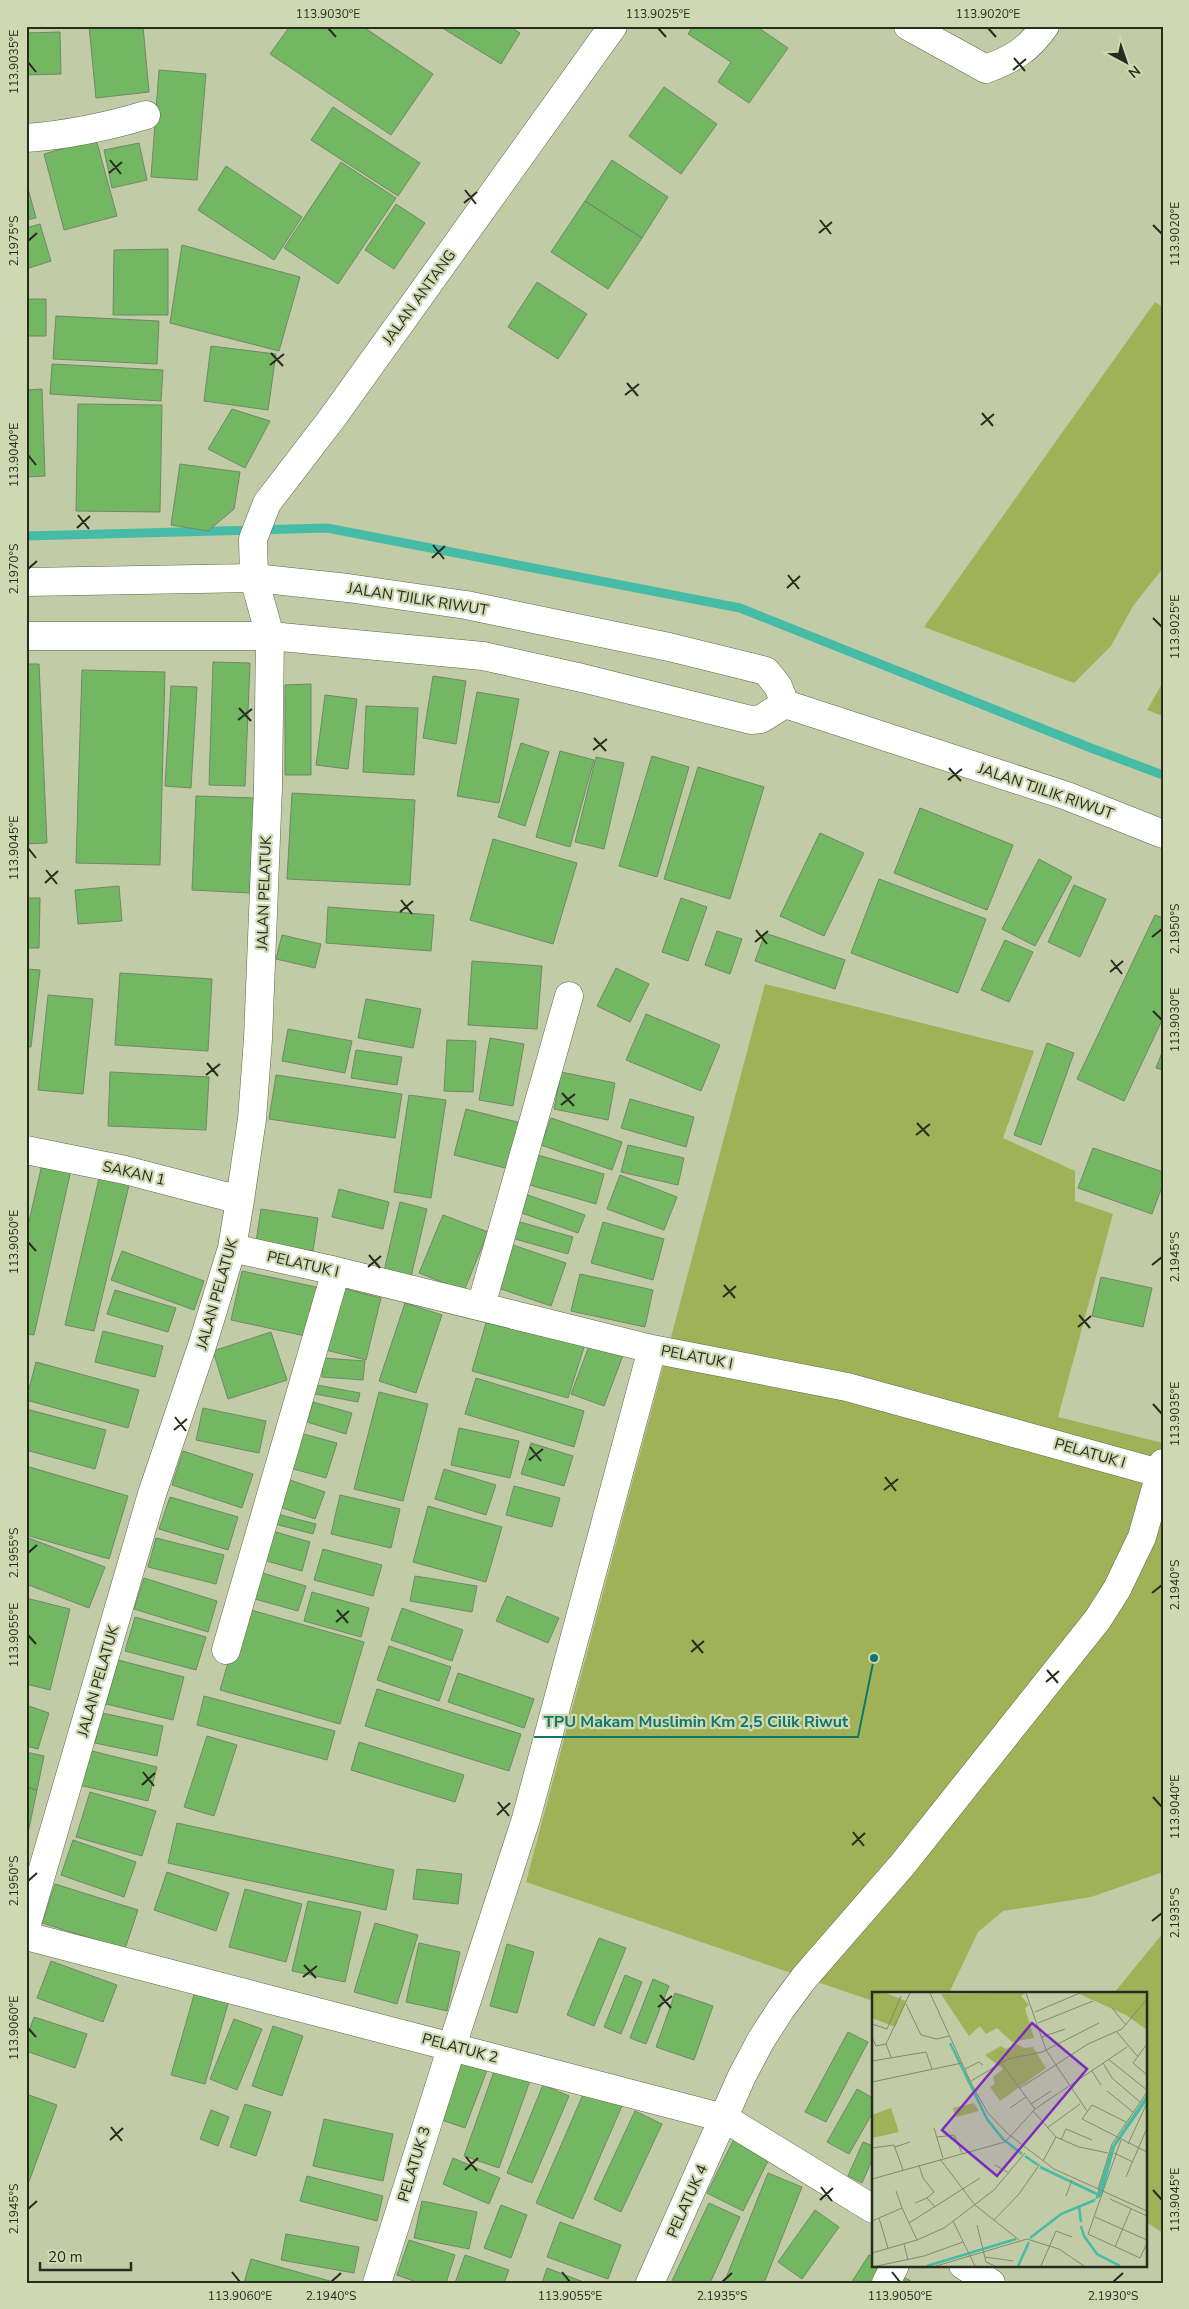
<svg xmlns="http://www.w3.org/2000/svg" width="1189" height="2309" font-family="'Nunito Sans',sans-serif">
  <rect width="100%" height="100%" fill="#c1cba6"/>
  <!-- green -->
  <path fill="#9fb257" d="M1155,302L1163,307V568L1133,606L1111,646L1074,683L924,627Z
    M1163,682V716L1147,710Z
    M765,984L1034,1051L1003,1138L1075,1171V1201L1113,1214L1058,1417L1163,1443V1872L1091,1897L1003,1911L978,1932L949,1993H873V2001L526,1882Z
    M1163,1933V2233L1145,2221V1993H1114Z"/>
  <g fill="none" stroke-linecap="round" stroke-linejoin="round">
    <!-- stream -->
    <path stroke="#46bca7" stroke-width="9" d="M26,536L327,528L740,608L1091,748L1163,775"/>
  </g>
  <!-- building -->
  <path fill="#73b762" stroke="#70886a" d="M89,26H143L149,92L96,98Z
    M290,26H362L433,74L391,135L270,54Z
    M439,26H509L520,33L501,64Z
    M693,26H756L788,48L749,103L718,82L731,62L688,34Z
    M60,32L61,74L26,75V33Z
    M159,70L206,74L197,180L151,177Z
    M664,87L717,124L681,174L629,136Z
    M333,107L420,163L398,196L311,140Z
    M96,139L117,216L64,230L44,154Z
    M139,143L147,180L112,188L104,150Z
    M612,160L668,197L642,238L585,201Z
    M341,162L396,198L338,284L284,248Z
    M226,166L302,217L274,260L198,210Z
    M26,181L36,218L26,220Z
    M585,201L642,238L608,289L551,252Z
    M396,204L425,223L394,269L365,250Z
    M40,224L51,261L26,269V228Z
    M182,245L300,277L279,351L170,323Z
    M168,249V315H113L114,250Z
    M537,282L587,314L558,359L508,327Z
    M26,299H46V336H26Z
    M56,316L159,321L157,364L53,359Z
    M211,346L276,354L268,410L204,401Z
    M52,364L163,370L161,401L50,394Z
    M42,389L45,476L26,477V390Z
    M78,404L162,405L160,512L76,511Z
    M232,409L270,421L245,468L208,449Z
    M180,464L240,472L234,509L208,531L171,525Z
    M213,662L250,663L245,786L209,785Z
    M26,664H39L47,843L26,844Z
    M82,670L165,672L160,865L76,863Z
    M433,676L466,681L456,744L423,738Z
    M311,684V775H285V685Z
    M171,686L197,687L191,788L165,786Z
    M477,692L519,699L499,803L457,796Z
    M325,695L357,699L348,769L316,765Z
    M366,706L418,708L414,775L363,772Z
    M521,743L549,752L525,826L498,817Z
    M560,751L594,760L570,847L536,837Z
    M652,756L689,767L657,877L619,866Z
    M596,757L624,763L604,849L575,842Z
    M698,767L764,787L730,899L664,879Z
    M292,793L415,800L410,885L287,879Z
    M196,796L255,798L250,893L192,890Z
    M920,808L1013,845L987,910L894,873Z
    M820,833L864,853L824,936L780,916Z
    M493,839L577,863L553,944L470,920Z
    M1039,859L1072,877L1035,946L1002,929Z
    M879,879L986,919L958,993L851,953Z
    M1074,885L1106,899L1080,957L1048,942Z
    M119,886L122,921L78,924L75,890Z
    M26,898H40L39,948H26Z
    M681,898L707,907L688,961L662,952Z
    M328,907L434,915L431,951L326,943Z
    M1155,915L1163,918V1018L1124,1101L1077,1079Z
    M717,931L742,939L730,974L705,965Z
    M765,933L845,960L835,989L755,961Z
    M282,935L321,944L315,968L276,959Z
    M1005,940L1033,952L1009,1002L981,990Z
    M472,961L542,966L537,1029L468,1025Z
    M616,968L649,984L630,1022L597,1006Z
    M26,969L40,970L31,1047H26Z
    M120,973L212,979L208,1051L115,1045Z
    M48,995L93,999L83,1094L38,1090Z
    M366,999L421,1009L413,1048L358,1038Z
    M646,1014L720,1045L701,1091L626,1060Z
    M288,1029L352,1041L345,1073L282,1061Z
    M490,1038L524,1044L513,1106L479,1100Z
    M447,1040L476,1041L473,1092L444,1091Z
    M1047,1043L1074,1053L1041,1145L1014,1135Z
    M356,1050L402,1057L397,1085L351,1078Z
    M1163,1050V1070L1156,1068Z
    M110,1072L209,1077L206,1130L108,1126Z
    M561,1072L615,1083L608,1120L554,1109Z
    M276,1075L402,1094L395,1138L269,1119Z
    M409,1095L446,1100L431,1198L394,1192Z
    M630,1099L694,1117L686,1147L621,1128Z
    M466,1109L521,1123L509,1169L454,1155Z
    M551,1118L622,1142L612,1170L541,1145Z
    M628,1145L684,1158L678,1185L621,1172Z
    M1093,1148L1163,1172V1184L1152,1214L1078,1188Z
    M531,1153L604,1174L596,1204L523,1183Z
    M42,1164L71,1170L34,1335L26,1334V1235Z
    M100,1174L130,1181L94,1331L65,1325Z
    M620,1175L677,1197L664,1230L607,1209Z
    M339,1189L389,1202L383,1229L332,1217Z
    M525,1194L585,1215L578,1233L519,1212Z
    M400,1202L427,1209L411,1277L384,1271Z
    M261,1209L318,1218L313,1251L256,1242Z
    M443,1215L488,1232L464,1291L419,1273Z
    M513,1220L573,1237L568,1254L508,1237Z
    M603,1222L664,1239L653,1280L591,1263Z
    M510,1244L566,1263L551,1306L495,1287Z
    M122,1251L204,1281L194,1310L111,1280Z
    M242,1271L321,1288L310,1337L231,1320Z
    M580,1274L653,1290L645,1327L571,1311Z
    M1101,1277L1152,1288L1143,1327L1092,1316Z
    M338,1287L381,1298L366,1360L322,1349Z
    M115,1290L176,1308L168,1332L107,1314Z
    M405,1303L442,1315L416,1393L379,1381Z
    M488,1316L585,1344L568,1398L472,1371Z
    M103,1331L163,1346L155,1377L95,1362Z
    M271,1332L287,1380L228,1399L213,1351Z
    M592,1338L625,1350L604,1406L571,1394Z
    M323,1358L365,1361L363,1380L322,1377Z
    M36,1362L139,1390L128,1428L26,1400Z
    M476,1378L584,1411L574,1447L465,1414Z
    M317,1385L360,1393L358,1402L315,1394Z
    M379,1392L428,1404L403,1501L354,1489Z
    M313,1402L352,1413L346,1434L307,1422Z
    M203,1408L266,1421L259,1453L196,1440Z
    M26,1409L106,1430L95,1469L26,1450Z
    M459,1428L519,1441L510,1478L451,1465Z
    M300,1433L337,1443L326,1478L290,1468Z
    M531,1443L573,1456L564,1486L521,1474Z
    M183,1451L253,1474L242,1508L172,1485Z
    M26,1466L128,1496L109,1559L26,1535Z
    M444,1469L496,1485L486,1515L435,1499Z
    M287,1479L325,1492L315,1519L277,1506Z
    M514,1486L560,1498L552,1527L506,1515Z
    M340,1495L400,1509L391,1548L331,1534Z
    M170,1497L238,1517L228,1550L159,1529Z
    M428,1506L502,1527L486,1582L413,1562Z
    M277,1514L316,1524L313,1534L275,1524Z
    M269,1530L310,1542L302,1571L260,1559Z
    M26,1537L105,1567L89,1608L26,1584Z
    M156,1538L224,1555L216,1584L148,1567Z
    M323,1549L382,1565L373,1596L314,1580Z
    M259,1572L306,1586L298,1611L251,1598Z
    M415,1576L477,1586L472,1612L410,1601Z
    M144,1578L217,1601L208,1632L134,1609Z
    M312,1592L369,1608L361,1637L304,1621Z
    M507,1596L559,1618L548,1643L496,1621Z
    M26,1598L70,1609L50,1690L26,1684Z
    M244,1608L364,1642L340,1724L220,1690Z
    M402,1608L463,1630L452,1661L391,1640Z
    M135,1617L206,1637L196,1670L125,1651Z
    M389,1646L451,1667L439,1701L377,1680Z
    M118,1660L184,1677L173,1720L106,1704Z
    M458,1673L534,1699L524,1728L448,1702Z
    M377,1689L521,1734L509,1771L365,1726Z
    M204,1696L335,1731L327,1760L197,1725Z
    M26,1705L49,1713L38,1749L26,1746Z
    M102,1713L163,1726L157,1756L95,1743Z
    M207,1736L237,1745L214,1816L184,1807Z
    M359,1742L464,1775L455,1802L351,1770Z
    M88,1750L157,1767L148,1801L79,1785Z
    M26,1752L44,1756L37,1790L26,1787Z
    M26,1787L37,1790L27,1838H26Z
    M90,1792L156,1811L142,1856L76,1837Z
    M177,1823L394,1870L386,1910L168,1863Z
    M73,1840L136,1862L124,1897L61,1875Z
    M417,1869L462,1874L458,1904L413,1899Z
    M167,1872L229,1893L216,1931L154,1910Z
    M55,1884L138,1910L125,1949L42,1923Z
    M245,1889L302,1904L286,1962L229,1947Z
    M308,1901L361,1912L345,1982L292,1971Z
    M375,1923L418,1935L397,2004L354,1992Z
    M599,1938L626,1948L594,2026L567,2015Z
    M419,1943L460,1952L447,2011L406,2002Z
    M507,1944L534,1952L517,2013L490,2006Z
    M51,1961L117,1985L103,2022L37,1998Z
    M625,1975L642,1982L621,2034L604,2027Z
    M653,1979L669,1986L646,2044L630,2038Z
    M196,1988L230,1997L205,2084L171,2075Z
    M675,1993L713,2006L694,2060L656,2047Z
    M34,2017L87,2034L75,2068L26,2051V2040Z
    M234,2019L262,2029L237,2090L210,2079Z
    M273,2026L303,2036L282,2096L252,2086Z
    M848,2032L868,2042L826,2122L805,2112Z
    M460,2054L489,2065L465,2128L436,2118Z
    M497,2063L532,2075L499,2168L464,2156Z
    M588,2083L625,2099L573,2219L536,2203Z
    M543,2085L569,2096L532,2183L507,2173Z
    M857,2089L873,2098V2112L849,2154L827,2142Z
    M26,2094L57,2105L26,2190Z
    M245,2104L271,2112L256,2156L230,2147Z
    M211,2110L229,2117L218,2146L200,2139Z
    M635,2111L662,2124L621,2212L594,2199Z
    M324,2119L393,2134L383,2181L313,2166Z
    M735,2137L771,2155L743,2211L707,2193Z
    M863,2142L873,2146V2158L862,2183L848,2176Z
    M453,2158L500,2178L489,2204L443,2184Z
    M768,2173L802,2187L764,2283H724Z
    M307,2176L383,2196L377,2221L300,2201Z
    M422,2201L477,2212L469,2249L414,2238Z
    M709,2203L740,2217L710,2283H671Z
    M501,2205L527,2215L511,2258L484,2248Z
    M815,2210L839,2227L802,2279L778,2262Z
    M560,2222L621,2245L608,2279L547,2257Z
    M286,2234L359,2247L354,2273L281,2260Z
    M409,2240L455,2255L446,2283H419L397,2275Z
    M465,2255L509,2270L504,2283H455Z
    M869,2255L873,2257V2265H885L880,2283H851Z
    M251,2259L337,2283H244Z
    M547,2268L586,2283H542Z
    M904,2277L914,2283H900Z"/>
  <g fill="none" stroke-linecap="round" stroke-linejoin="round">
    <!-- minor casing -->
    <g stroke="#5f6745" stroke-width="29">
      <path id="minor" d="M908,26L986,69C1013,59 1028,50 1045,26
        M26,138C68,135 106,127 146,115
        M26,1150L125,1170L240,1200
        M232,1248L336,1271L652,1349L847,1387L1159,1473
        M481,1306L569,996
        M226,1650L336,1271
        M26,1927L152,1494L202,1346L232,1248L240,1200L252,1119L258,1039L268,787L270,636L254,578L253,539L267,503L333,417L613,26
        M26,1936L724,2118L873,2209
        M963,2265L991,2283
        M377,2283L452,2046L526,1819L652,1349
        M650,2283L742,2076L761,2040L781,2009L804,1978L903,1864L1098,1619L1117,1589L1142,1537L1163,1463
        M886,2283L895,2265"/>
    </g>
    <!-- trunk casing -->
    <g stroke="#5f6745" stroke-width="29">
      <path id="trunk" d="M26,582L254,578L348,588L466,605L669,647L766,671L778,686L785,704L1067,796L1163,834
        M26,636H270L483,656L582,678L751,720L761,719L785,704"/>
    </g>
    <!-- minor -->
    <use href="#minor" stroke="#fff" stroke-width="28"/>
    <!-- trunk -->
    <use href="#trunk" stroke="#fff" stroke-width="28"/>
  </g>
  <!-- ticks -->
  <path fill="none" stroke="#282c1d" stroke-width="2" d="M328,28L336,37M658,28L666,37M988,28L996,37M1014,58L1025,71M28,62L36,72M1013,70L1026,59M110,160L121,174M109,173L122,162M465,190L476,204M464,203L477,192M820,220L831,234M1153,225L1162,234M819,233L832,222M28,241L37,233M271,353L283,366M270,365L284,354M627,383L638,396M625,395L639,384M982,413L993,426M981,425L994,414M28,455L36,465M78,515L89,529M77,528L90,516M433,545L444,559M432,558L445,546M28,569L37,561M788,575L799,589M787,588L800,576M1153,618L1162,627M239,708L251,721M238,720L252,709M594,738L606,751M593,750L607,739M949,768L961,781M948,780L962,769M28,848L36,858M46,870L57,884M45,883L58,871M401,900L412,914M400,912L413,901M756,930L767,944M1152,937L1162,929M755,942L768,931M1111,960L1122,974M1110,972L1123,961M1153,1011L1162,1020M207,1063L218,1076M206,1075L220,1064M562,1093L574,1106M561,1105L575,1094M917,1123L929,1136M916,1135L930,1124M28,1242L36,1251M369,1255L380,1268M1152,1265L1162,1257M368,1267L381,1256M724,1285L735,1298M723,1297L736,1286M1079,1315L1090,1328M1078,1327L1091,1316M1153,1404L1162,1414M175,1417L186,1431M174,1430L187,1419M530,1447L541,1461M529,1460L543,1449M885,1477L896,1491M884,1490L898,1479M28,1553L37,1545M1152,1593L1162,1585M337,1610L348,1623M336,1622L349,1611M28,1635L36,1644M692,1640L703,1653M691,1652L704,1641M1047,1670L1058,1683M1046,1682L1059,1671M143,1772L154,1786M142,1785L155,1773M1153,1797L1162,1807M498,1802L509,1816M497,1815L510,1803M853,1832L864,1846M852,1845L865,1833M28,1881L37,1873M1152,1921L1162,1913M304,1965L316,1978M303,1977L317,1966M660,1995L671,2008M658,2007L672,1996M28,2028L36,2037M111,2127L122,2141M110,2140L123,2128M466,2157L477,2171M465,2170L478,2158M821,2187L832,2201M1153,2190L1162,2200M820,2200L833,2188M28,2209L37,2201M232,2272L240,2282M562,2272L570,2282M892,2272L900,2282M331,2282L341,2273M722,2282L732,2273M1113,2282L1123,2273"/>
  <g text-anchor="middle" stroke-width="4.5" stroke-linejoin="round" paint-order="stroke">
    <!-- street labels -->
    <g font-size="15" fill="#282c1d" stroke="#ced8b2">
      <text transform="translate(419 297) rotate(-54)" y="5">JALAN ANTANG</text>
      <text transform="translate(418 599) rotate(9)" y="5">JALAN TJILIK RIWUT</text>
      <text transform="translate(1046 791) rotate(19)" y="5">JALAN TJILIK RIWUT</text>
      <text transform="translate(264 893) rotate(-88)" y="5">JALAN PELATUK</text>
      <text transform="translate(134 1173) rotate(13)" y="5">SAKAN 1</text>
      <text transform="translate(303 1264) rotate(13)" y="5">PELATUK I</text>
      <text transform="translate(217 1294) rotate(-74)" y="5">JALAN PELATUK</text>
      <text transform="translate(697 1357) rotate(11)" y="5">PELATUK I</text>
      <text transform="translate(1090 1453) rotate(16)" y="5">PELATUK I</text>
      <text transform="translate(98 1681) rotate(-74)" y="5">JALAN PELATUK</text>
      <text transform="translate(460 2048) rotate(15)" y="5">PELATUK 2</text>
      <text transform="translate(414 2164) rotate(-73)" y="5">PELATUK 3</text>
      <text transform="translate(687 2201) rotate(-66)" y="5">PELATUK 4</text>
    </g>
  </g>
  <!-- overview -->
  <g transform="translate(872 1992)">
    <rect width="275" height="275" fill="#c1cba6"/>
    <path d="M0,1H14L34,9L23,35L0,26ZM153,1L149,4L157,13L153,16L162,46L140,50L125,36L114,42L108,34L97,44L69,2ZM205,1H275V38L254,23ZM144,52L153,56L161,55L174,76L128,109L118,95L123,92L121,85L131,77L113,63L129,54L134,57ZM102,111L107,119L84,125L81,116ZM19,116L27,140L0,146V123Z" fill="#9fb257"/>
    <path d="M275,102V109L243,155L232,197L229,204L223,208L240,154Z" fill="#46bca7"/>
    <path fill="none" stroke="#46bca7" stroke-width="2.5" d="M78,51L115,127L131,147L150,162M153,164L166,173M168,175L227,203M207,214L209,230M209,234L212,244L225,262L248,274M158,246L189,222L223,208M55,274L144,247M146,274L157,250"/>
    <path fill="none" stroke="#848b6f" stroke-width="1" d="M58,1L100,93L116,121L136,142L182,177L275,219M154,1L174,58L215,119M34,12L49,43L65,47L77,44M240,16L254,33M163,20L208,1M166,31L221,9M0,32L15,37L29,4M245,40L266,65M0,45L4,54L14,52L19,65M170,45L193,37M14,52L38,1M275,52L261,71L275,83M236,67L275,98M0,69L54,60L60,77M129,71L163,117M231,71L240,86L268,110M93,77L107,70L111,73M220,79L229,93M99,89L136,67L170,60L227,31M0,90L90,71M148,96L216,52L250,37L275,7M235,99L261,120M159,112L179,99M138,116L154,105M161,119L184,145L207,155L236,161M254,130L220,113L210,127L275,160M62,136L71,166M175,136L208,112M65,145L82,143L90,161M189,148L194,137L220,148M249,148L216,242L268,266L275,251M256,152L275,111M23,155L38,150M0,156L22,153L31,178M242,161L261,170M68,167L103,213L147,248M171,169L184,145M47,173L51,186L62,200L55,206M123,173L137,181M254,185L275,136M0,187L133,150L163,117L255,55M226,197L240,152L275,100M24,199L30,216M194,204L200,188M238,207L275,224M43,211L55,206L63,215M223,225L275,248M7,226L16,256M122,228L147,202L168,172M0,229L30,216L45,248M81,229L103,274M37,231L108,186M105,233L114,270L123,274M32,252L36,268M243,255L259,217M0,261L45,248L72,236L122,198L153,161M113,265L141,269M5,274L52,264L91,250M64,274L155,247L187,257L212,274M169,274L184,239L200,245"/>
    <path fill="#7b2cbf" fill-opacity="0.15" stroke="#7b2cbf" stroke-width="2.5" d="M160,31L215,77L125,184L70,138Z"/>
    <rect width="275" height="275" fill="none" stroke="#282c1d" stroke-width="2.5"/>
  </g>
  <!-- callouts -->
  <path fill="none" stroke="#0f766e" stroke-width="2" d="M874 1658L858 1737H534"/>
  <circle fill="#0f766e" stroke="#ced8b2" stroke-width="2" cx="874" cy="1658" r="5"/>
  <g font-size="16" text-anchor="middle" font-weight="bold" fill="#0f766e" stroke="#ced8b2" stroke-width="4.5" stroke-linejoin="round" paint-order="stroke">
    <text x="696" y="1727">TPU Makam Muslimin Km 2,5 Cilik Riwut</text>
  </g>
  <!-- border -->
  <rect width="1189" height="2309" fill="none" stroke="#ced8b2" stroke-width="55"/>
  <!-- north arrow -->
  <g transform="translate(1126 62) rotate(140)" stroke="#ced8b2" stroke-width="4" paint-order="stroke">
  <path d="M0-4L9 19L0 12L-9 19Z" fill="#282c1d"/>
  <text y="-8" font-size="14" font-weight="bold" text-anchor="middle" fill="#282c1d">N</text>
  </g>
  <!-- scale -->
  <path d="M40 2262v8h91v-8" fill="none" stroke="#282c1d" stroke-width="2.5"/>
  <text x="48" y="2262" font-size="15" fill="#282c1d" stroke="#ced8b2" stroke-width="4" paint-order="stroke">20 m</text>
  <rect x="28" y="28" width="1134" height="2254" fill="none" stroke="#282c1d" stroke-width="2"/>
  <g font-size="12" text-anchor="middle" fill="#282c1d">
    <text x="328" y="18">113.9030°E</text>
    <text x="658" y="18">113.9025°E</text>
    <text x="988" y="18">113.9020°E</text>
    <text transform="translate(14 62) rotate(-90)" y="4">113.9035°E</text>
    <text transform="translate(1175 234) rotate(-90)" y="4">113.9020°E</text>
    <text transform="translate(14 241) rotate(-90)" y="4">2.1975°S</text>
    <text transform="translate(14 455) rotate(-90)" y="4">113.9040°E</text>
    <text transform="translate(14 569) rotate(-90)" y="4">2.1970°S</text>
    <text transform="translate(1175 627) rotate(-90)" y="4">113.9025°E</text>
    <text transform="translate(14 848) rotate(-90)" y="4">113.9045°E</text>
    <text transform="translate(1175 929) rotate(-90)" y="4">2.1950°S</text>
    <text transform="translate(1175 1020) rotate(-90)" y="4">113.9030°E</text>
    <text transform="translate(14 1242) rotate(-90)" y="4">113.9050°E</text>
    <text transform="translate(1175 1257) rotate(-90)" y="4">2.1945°S</text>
    <text transform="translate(1175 1414) rotate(-90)" y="4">113.9035°E</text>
    <text transform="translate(14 1553) rotate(-90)" y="4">2.1955°S</text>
    <text transform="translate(1175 1585) rotate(-90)" y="4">2.1940°S</text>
    <text transform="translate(14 1635) rotate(-90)" y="4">113.9055°E</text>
    <text transform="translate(1175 1807) rotate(-90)" y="4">113.9040°E</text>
    <text transform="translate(14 1881) rotate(-90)" y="4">2.1950°S</text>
    <text transform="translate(1175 1913) rotate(-90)" y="4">2.1935°S</text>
    <text transform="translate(14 2028) rotate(-90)" y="4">113.9060°E</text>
    <text transform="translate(1175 2200) rotate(-90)" y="4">113.9045°E</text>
    <text transform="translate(14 2209) rotate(-90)" y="4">2.1945°S</text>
    <text x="240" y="2300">113.9060°E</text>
    <text x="331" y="2300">2.1940°S</text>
    <text x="570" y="2300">113.9055°E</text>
    <text x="722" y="2300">2.1935°S</text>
    <text x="900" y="2300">113.9050°E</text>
    <text x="1113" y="2300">2.1930°S</text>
  </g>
</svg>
